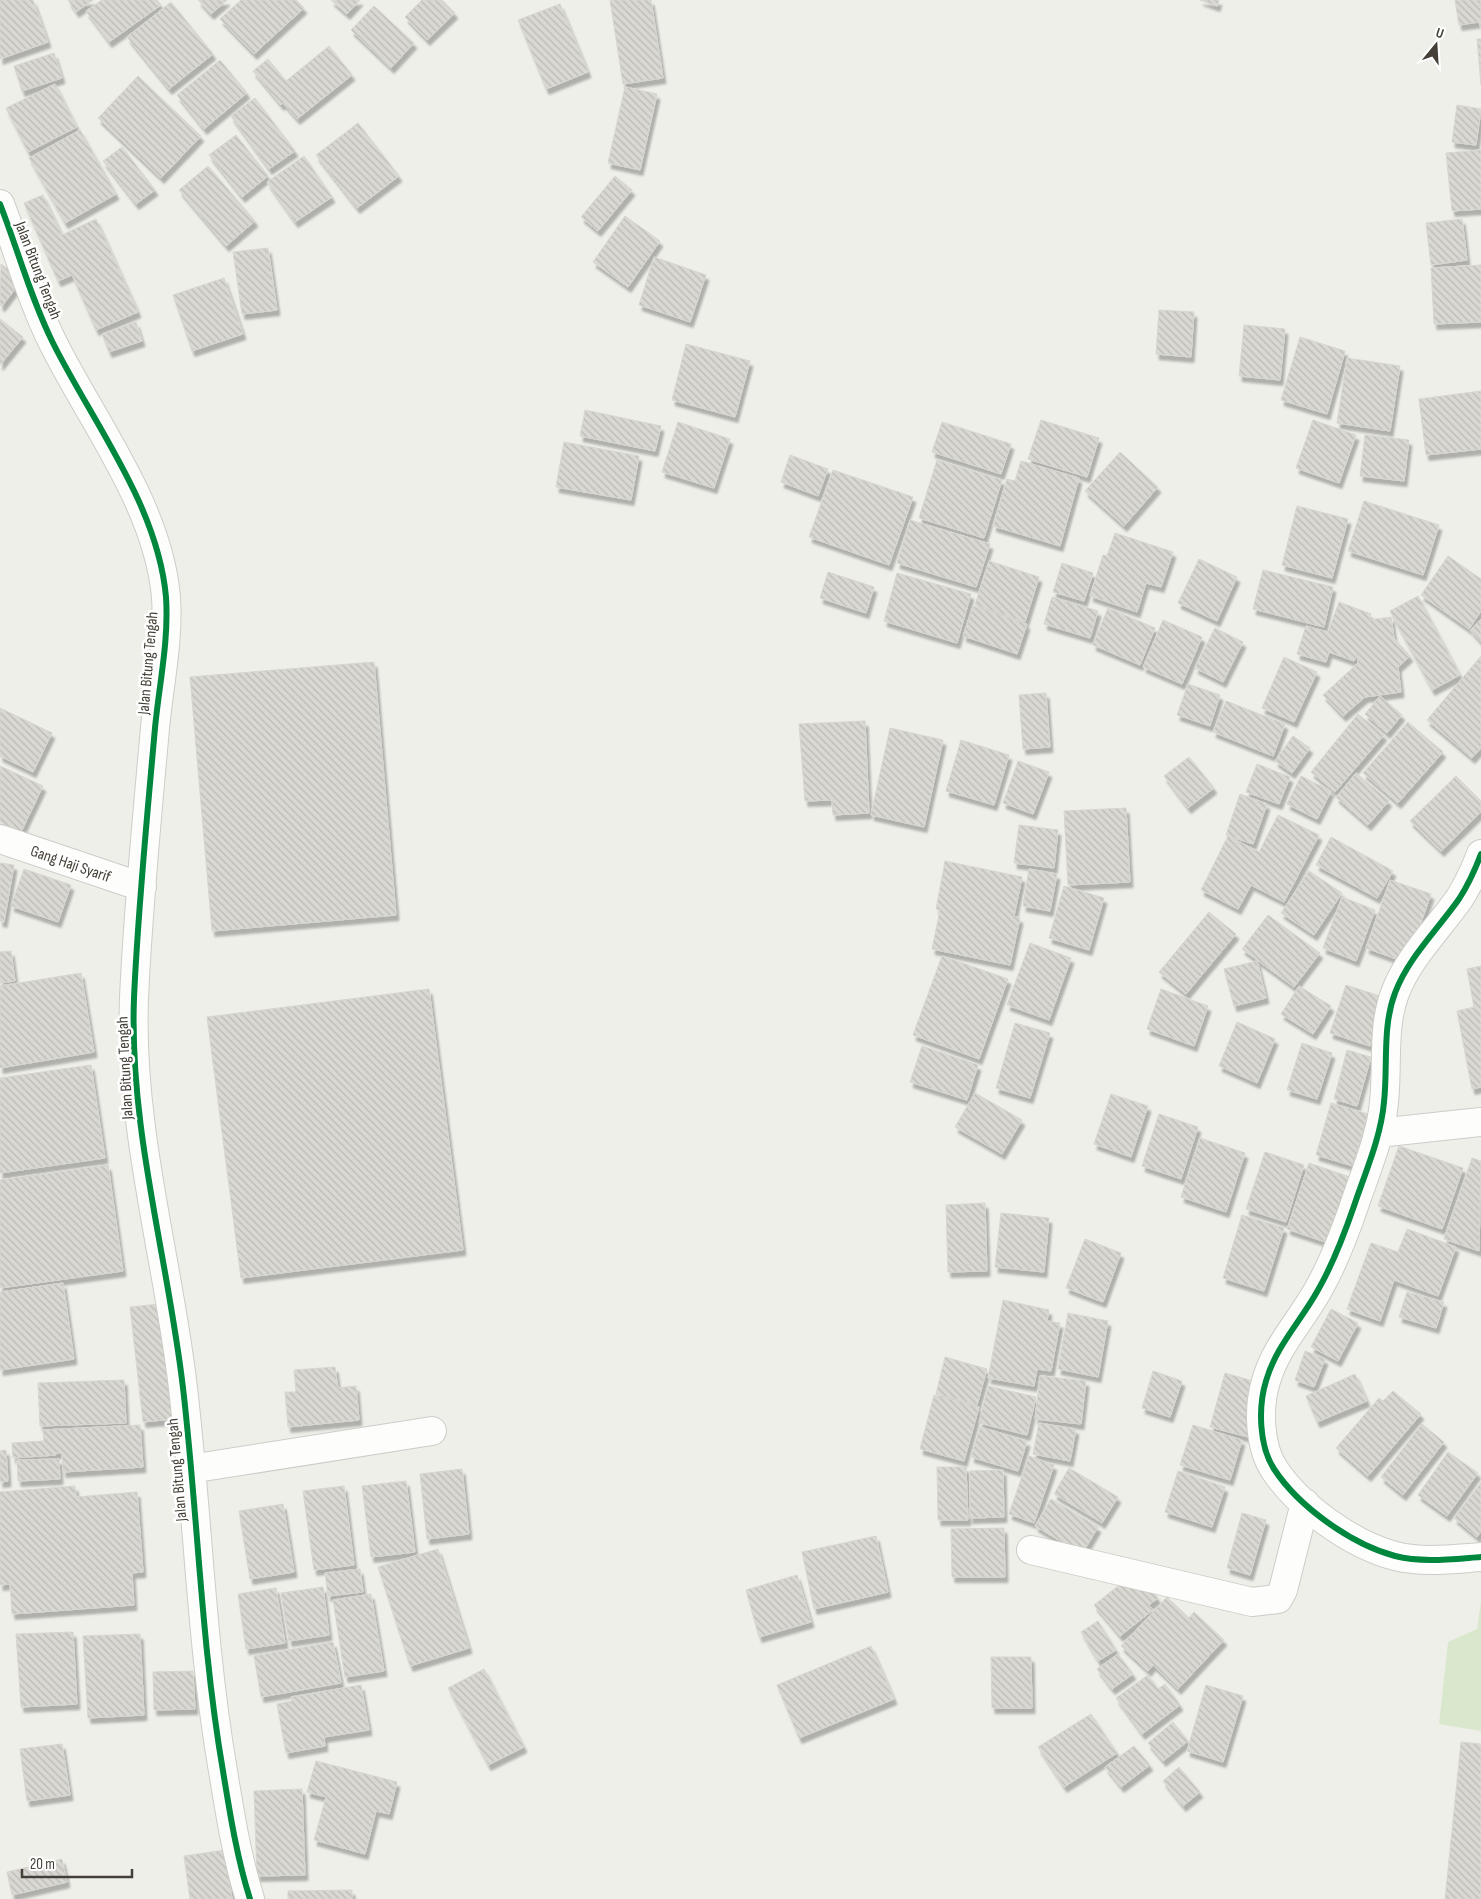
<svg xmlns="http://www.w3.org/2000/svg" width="1481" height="1899" font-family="'Sofia Sans Condensed',sans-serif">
  <defs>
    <pattern id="building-back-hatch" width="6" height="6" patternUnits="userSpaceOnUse" patternTransform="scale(1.25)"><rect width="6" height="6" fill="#d9d8d2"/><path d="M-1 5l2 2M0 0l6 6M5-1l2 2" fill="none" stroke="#bbbab5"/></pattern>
    <filter id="shadow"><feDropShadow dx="3" dy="5.5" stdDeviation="1" flood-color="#0004"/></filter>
  </defs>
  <rect width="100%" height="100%" fill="#efefea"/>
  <!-- park -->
  <path fill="#d9e8cc" d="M1481,1602V1731L1439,1724L1448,1642L1477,1629Z"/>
  <!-- building -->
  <path fill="url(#building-back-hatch)" stroke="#d7d6d0" filter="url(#shadow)" d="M0,0H33L48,42L0,59Z
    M68,0H93L76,12Z
    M102,0H157L161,5L109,42L86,11Z
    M198,0H227L211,14Z
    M241,0H296L304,8L254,54L220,19Z
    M331,0H360L347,14Z
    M422,0H442L455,13L427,40L405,17Z
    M610,0H651L663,78L623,84Z
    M1200,0H1219L1217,6Z
    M1455,0H1481V29L1479,22L1459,25Z
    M171,2L213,54L169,89L127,37Z
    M560,4L588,72L546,89L518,20Z
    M374,6L414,43L391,68L351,30Z
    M1477,39H1481V85Z
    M329,46L352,75L297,119L283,103L281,105L253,71L268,59L286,81Z
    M54,53L62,78L22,91L14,66Z
    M220,60L247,93L204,129L177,95Z
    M138,76L201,136L161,178L98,118Z
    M55,84L77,127L28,152L6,108Z
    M625,87L657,94L640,170L608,163Z
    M255,98L295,151L269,169L231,116Z
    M1457,105L1481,109L1476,145L1452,142Z
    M358,123L399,176L357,208L316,155Z
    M80,130L116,194L65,223L29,158Z
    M236,135L268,176L242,197L209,155Z
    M122,147L155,190L136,204L103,161Z
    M1481,150V209L1452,211L1446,153Z
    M304,156L332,197L295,222L267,182Z
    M208,166L255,221L226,246L179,190Z
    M615,176L632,190L598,231L581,217Z
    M43,195L62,235L96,219L138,312L96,330L72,275L58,281L24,203Z
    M625,216L660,241L628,287L593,262Z
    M1462,219L1467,260L1431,265L1426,223Z
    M268,248L277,310L242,314L233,252Z
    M654,257L706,275L690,322L639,305Z
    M1,264L22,280L2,306L0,305Z
    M1481,265V322L1434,324L1431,268Z
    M224,278L243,334L192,351L173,295Z
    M1159,310L1194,312L1191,357L1156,354Z
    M0,319L23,337L0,365Z
    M136,322L142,341L109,352L102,334Z
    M1244,325L1285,329L1280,380L1239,376Z
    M1300,337L1345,351L1327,414L1281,400Z
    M686,344L750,361L735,417L672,400Z
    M1347,358L1400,366L1390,431L1337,423Z
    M1481,391V449L1426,455L1419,399Z
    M585,410L661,426L655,451L580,436Z
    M1041,420L1099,438L1087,477L1028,459Z
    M1313,420L1356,435L1339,483L1296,468Z
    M678,422L730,439L714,488L662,472Z
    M942,422L1011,444L1001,474L932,452Z
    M1365,435L1409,440L1404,481L1360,476Z
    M564,442L639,456L631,500L556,487Z
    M1120,452L1158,487L1124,526L1085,491Z
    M790,455L828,469L818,496L781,482Z
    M937,460L1002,480L984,538L919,518Z
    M1021,461L1079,478L1060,546L993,526L1007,479L1015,481Z
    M833,470L913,497L889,565L809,537Z
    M1364,501L1439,525L1423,575L1348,551Z
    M1297,506L1348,519L1332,578L1282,565Z
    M910,520L990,544L976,587L897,563Z
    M1115,533L1173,552L1161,587L1146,583L1137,612L1090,596L1103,555L1107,556Z
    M1448,556L1481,579V611L1469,629L1421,595Z
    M1199,559L1237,577L1217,621L1178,603Z
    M989,561L1039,577L1025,622L975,605Z
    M1062,563L1093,573L1084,601L1053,592Z
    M1263,570L1333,587L1324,627L1253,609Z
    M828,572L874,587L866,613L820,598Z
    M897,573L971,594L957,643L884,621Z
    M1418,596L1460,675L1432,690L1390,611Z
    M1052,597L1098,611L1090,638L1044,624Z
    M1339,602L1371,614L1369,620L1391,617L1394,638L1410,656L1398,667L1401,692L1365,697L1343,716L1323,695L1358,663L1357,654L1354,661L1329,652L1326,662L1297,654L1306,626L1328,632Z
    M973,606L1027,624L1017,654L963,636Z
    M1108,608L1155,628L1140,665L1093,645Z
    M1481,619V642L1470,630Z
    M1163,620L1202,637L1182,684L1143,667Z
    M1215,628L1243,642L1223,682L1195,668Z
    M1481,656V748L1472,758L1427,720Z
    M1284,657L1317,672L1294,722L1262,708Z
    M374,662L396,915L212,931L190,677Z
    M1188,684L1220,695L1210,726L1177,715Z
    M1046,693L1050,747L1023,749L1019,695Z
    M1380,696L1402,715L1387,733L1365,714Z
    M1226,701L1285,724L1273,756L1213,732Z
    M0,708L52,733L33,772L0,756Z
    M1358,714L1384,735L1335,792L1311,772Z
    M865,721L869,813L833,815L832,800L805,801L799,724Z
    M1408,722L1443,752L1398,803L1363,773Z
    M890,728L943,740L924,827L871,815Z
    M1293,736L1310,748L1292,773L1275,761Z
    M961,740L1009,755L994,805L946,791Z
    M1189,757L1214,788L1188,808L1164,776Z
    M1018,761L1049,772L1033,814L1003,803Z
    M1257,764L1290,777L1279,804L1246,792Z
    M0,766L43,786L21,832L0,822Z
    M1356,773L1389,801L1368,825L1336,797Z
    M1301,776L1331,791L1317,819L1287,804Z
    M1456,776L1481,801V812L1441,851L1410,821Z
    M1240,794L1267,804L1253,844L1226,835Z
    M1126,808L1130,882L1068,885L1064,811Z
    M1278,815L1319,835L1284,902L1251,885L1238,909L1201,890L1228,836L1259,852Z
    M1019,825L1058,830L1054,868L1014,863Z
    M1331,837L1393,871L1377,898L1316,865Z
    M945,861L1022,877L1014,916L1020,918L1010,965L932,949L940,910L936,909Z
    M0,863L14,865L4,922L0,921Z
    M24,869L71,885L58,922L11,906Z
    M1029,869L1057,874L1050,911L1023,906Z
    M1309,871L1342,893L1314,935L1281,913Z
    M1390,880L1431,894L1407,963L1366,948Z
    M1064,886L1104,898L1089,950L1049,938Z
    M1342,897L1375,910L1356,961L1323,948Z
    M1209,912L1236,934L1186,994L1159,972Z
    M1268,915L1320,953L1294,987L1242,949Z
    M1030,943L1071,958L1049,1020L1007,1005Z
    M11,951L15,981L0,983V952Z
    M942,956L1008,979L979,1059L913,1035Z
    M1257,961L1266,998L1234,1006L1224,969Z
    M1481,966V1087L1472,1089L1457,1011L1474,1007L1467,969Z
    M81,973L94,1052L0,1068V986Z
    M1346,985L1386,998L1370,1046L1330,1033Z
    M1299,986L1331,1006L1313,1034L1281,1014Z
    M429,989L463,1250L241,1278L207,1017Z
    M1161,989L1208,1006L1194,1046L1147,1029Z
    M1237,1022L1275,1039L1257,1083L1219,1066Z
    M1015,1023L1050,1033L1030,1098L996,1088Z
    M1302,1043L1332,1053L1317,1099L1287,1090Z
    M922,1046L978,1065L967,1100L910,1082Z
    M1347,1050L1371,1057L1357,1106L1334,1099Z
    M91,1065L105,1158L0,1173V1078Z
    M975,1093L1022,1120L1002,1154L955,1127Z
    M1111,1094L1148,1106L1131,1157L1094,1144Z
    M1331,1103L1368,1114L1353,1166L1316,1155Z
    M1159,1114L1198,1127L1181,1179L1142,1166Z
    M1200,1138L1245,1153L1226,1212L1181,1197Z
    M1399,1146L1463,1168L1442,1229L1378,1206Z
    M1265,1152L1304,1165L1286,1222L1246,1209Z
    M1472,1158L1481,1161L1479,1251L1444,1239Z
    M1309,1163L1350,1177L1328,1243L1287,1229Z
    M108,1165L123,1271L0,1288V1180Z
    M985,1203L987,1271L948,1272L946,1205Z
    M1001,1213L1049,1218L1044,1272L995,1267Z
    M1242,1215L1284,1228L1264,1291L1223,1278Z
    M1407,1229L1456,1247L1438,1296L1394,1280L1380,1321L1347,1309L1371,1243L1398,1252Z
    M1085,1239L1121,1253L1103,1302L1066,1288Z
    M63,1283L74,1359L0,1370V1292Z
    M1407,1292L1444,1302L1436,1328L1399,1317Z
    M1003,1300L1049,1310L1047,1321L1060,1323L1051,1371L1037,1369L1034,1386L988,1378Z
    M160,1304L173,1419L143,1422L130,1307Z
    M1331,1309L1358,1323L1338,1361L1311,1347Z
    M1068,1313L1108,1321L1098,1377L1058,1369Z
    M1305,1351L1325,1359L1314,1387L1295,1380Z
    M945,1357L987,1369L977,1405L936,1394Z
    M335,1367L338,1388L356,1386L359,1420L288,1427L285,1392H296L294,1370Z
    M1153,1371L1182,1381L1170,1417L1142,1408Z
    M1225,1373L1263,1384L1248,1437L1210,1427Z
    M1355,1374L1367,1401L1317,1422L1306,1396Z
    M1040,1376L1086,1381L1081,1424L1035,1419Z
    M124,1380L126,1423L40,1426L38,1383Z
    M988,1386L1036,1397L1027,1435L979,1423Z
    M1393,1391L1421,1414L1368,1476L1336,1448L1379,1398L1383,1401Z
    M934,1395L979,1407L964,1461L920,1449Z
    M1039,1423L1076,1429L1070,1461L1033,1454Z
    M1422,1424L1444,1442L1403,1495L1381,1477Z
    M140,1425L143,1467L63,1472L62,1453H55L56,1455L13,1458L12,1443L44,1441L43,1430Z
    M1193,1425L1242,1440L1230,1480L1180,1465Z
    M980,1427L1027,1441L1018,1471L971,1457Z
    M6,1450L8,1481L0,1482V1451Z
    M1448,1452L1478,1473L1447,1516L1418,1495Z
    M1029,1456L1054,1465L1034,1523L1009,1514Z
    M59,1459L60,1479L18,1481L17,1460Z
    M937,1467H966L968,1520H938Z
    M1069,1468L1118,1497L1102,1523L1054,1494Z
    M462,1469L469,1534L427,1539L420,1474Z
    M1003,1470L1004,1517L970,1518V1471Z
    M1178,1471L1225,1487L1212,1527L1165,1512Z
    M406,1481L415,1552L371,1557L362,1486Z
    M1481,1483V1531L1477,1537L1454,1518Z
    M75,1486L76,1497L137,1492L143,1572L132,1573L134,1605L12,1614L10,1584L0,1585V1492Z
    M344,1486L354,1565L314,1570L303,1491Z
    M1051,1499L1098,1527L1082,1554L1035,1526Z
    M283,1504L294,1572L250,1579L239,1511Z
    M1242,1513L1266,1520L1250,1575L1227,1568Z
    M1004,1528L1005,1577H952L951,1529Z
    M876,1536L888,1592L814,1609L802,1552Z
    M438,1549L469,1648L410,1666L378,1567Z
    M360,1569L363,1592L328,1596L325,1573Z
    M797,1575L811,1622L759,1637L746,1590Z
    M1127,1579L1137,1590L1145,1583L1158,1598L1149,1605L1153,1610L1120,1636L1094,1605Z
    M323,1587L329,1635L289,1641L281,1593Z
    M276,1588L285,1643L246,1649L238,1594Z
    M371,1594L384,1671L345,1677L333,1600Z
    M1167,1597L1189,1618L1194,1612L1224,1640L1178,1689L1153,1665L1148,1671L1121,1646Z
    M1098,1621L1116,1650L1098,1661L1081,1632Z
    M73,1632L77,1704L21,1707L16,1634Z
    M140,1634L144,1715L88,1718L83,1636Z
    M333,1642L341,1683L261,1697L254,1656Z
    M871,1646L894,1699L799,1738L777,1685Z
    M1118,1654L1133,1674L1112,1689L1097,1669Z
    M991,1657H1031L1032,1708H992Z
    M484,1669L524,1747L488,1765L448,1688Z
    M193,1671L195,1709L154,1710L153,1672Z
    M1148,1675L1158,1689L1165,1684L1180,1705L1142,1734L1116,1698Z
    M361,1685L369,1730L324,1737L325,1746L286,1753L277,1704L292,1701L291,1697Z
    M1206,1685L1243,1696L1223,1762L1187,1751Z
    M1091,1714L1117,1753L1064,1787L1038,1747Z
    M1173,1722L1188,1741L1163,1761L1148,1743Z
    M1461,1742L1481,1744V1899H1445Z
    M62,1744L70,1795L27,1801L20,1749Z
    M1134,1746L1150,1765L1121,1787L1105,1767Z
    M316,1761L397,1782L389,1814L376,1811L365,1854L314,1840L326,1797L307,1792Z
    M1179,1767L1200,1792L1183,1806L1163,1781Z
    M302,1789L305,1875L257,1876L254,1791Z
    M225,1850L232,1899H190L184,1856Z
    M62,1859L67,1882L12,1895L7,1872Z
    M352,1890V1899H288V1891Z"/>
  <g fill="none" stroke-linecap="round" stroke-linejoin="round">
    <!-- street casing -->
    <g stroke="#cdccc8" stroke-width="30">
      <path id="street" d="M0,204C18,250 31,299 53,343C93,423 158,506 166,597C169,641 159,685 155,728C147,818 138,908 134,998C129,1130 168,1258 183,1388C198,1516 201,1644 223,1771C230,1814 237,1858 250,1899
        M0,839L142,887
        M1481,854C1475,870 1468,885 1459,899C1438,929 1408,958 1395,993C1382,1027 1388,1066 1384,1102C1381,1137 1365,1173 1354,1206C1344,1235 1333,1264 1318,1290C1301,1321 1276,1346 1266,1381C1258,1407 1259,1446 1274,1469C1299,1507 1351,1544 1395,1556C1422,1563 1453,1559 1481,1557
        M1378,1133L1481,1122
        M190,1469L432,1431
        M1031,1550L1252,1602L1278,1599L1283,1590L1305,1503"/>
    </g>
    <!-- street -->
    <use href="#street" stroke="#fdfdfc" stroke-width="28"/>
    <!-- cycleway casing -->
    <g stroke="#fff" stroke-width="9">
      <path id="cycleway" d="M0,204C18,250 31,299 53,343C93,423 158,506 166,597C169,641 159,685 155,728C147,818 138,908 134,998C129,1130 168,1258 183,1388C198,1516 201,1644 223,1771C230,1814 237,1858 250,1899
        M1481,854C1475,870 1468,885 1459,899C1438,929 1408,958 1395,993C1382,1027 1388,1066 1384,1102C1381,1137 1365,1173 1354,1206C1344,1235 1333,1264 1318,1290C1301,1321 1276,1346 1266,1381C1258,1407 1259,1446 1274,1469C1299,1507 1351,1544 1395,1556C1422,1563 1453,1559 1481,1557"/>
    </g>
    <!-- cycleway -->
    <use href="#cycleway" stroke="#00873e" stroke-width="6"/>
  </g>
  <g text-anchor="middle" stroke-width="5" stroke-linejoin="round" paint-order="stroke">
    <!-- street labels -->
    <g font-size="16" fill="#444037" stroke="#fff">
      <text transform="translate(39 270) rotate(69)" y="6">Jalan Bitung Tengah</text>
      <text transform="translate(147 663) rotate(-85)" y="6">Jalan Bitung Tengah</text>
      <text transform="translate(71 863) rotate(19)" y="6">Gang Haji Syarif</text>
      <text transform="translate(124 1068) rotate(-93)" y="6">Jalan Bitung Tengah</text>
      <text transform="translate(176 1470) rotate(-95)" y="6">Jalan Bitung Tengah</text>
    </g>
  </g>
  <!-- north arrow -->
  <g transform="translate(1436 45) rotate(18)" stroke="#ffffff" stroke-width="4" paint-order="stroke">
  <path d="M0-4L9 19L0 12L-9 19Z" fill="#444037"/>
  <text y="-8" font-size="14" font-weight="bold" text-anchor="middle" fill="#444037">U</text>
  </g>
  <!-- scale -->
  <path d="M22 1869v8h110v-8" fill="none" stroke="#444037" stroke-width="2.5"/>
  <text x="30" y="1869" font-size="15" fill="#444037" stroke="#ffffff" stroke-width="4" paint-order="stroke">20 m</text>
</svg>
